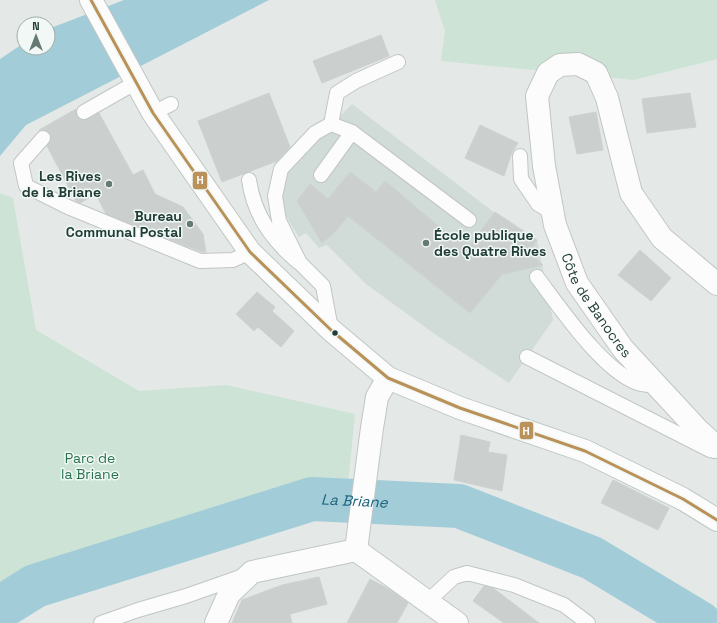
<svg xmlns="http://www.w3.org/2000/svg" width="717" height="623" font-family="'Space Grotesk',sans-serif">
  <rect width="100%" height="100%" fill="#e4e9e7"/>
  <!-- built -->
  <path fill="#d1dbd7" d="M352,104L495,213L537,240L553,320L509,383L436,335L366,284L327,245L319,248L306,233L299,237L283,212L280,196L283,179L291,166Z"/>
  <!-- green -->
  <path fill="#cce3d5" d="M435,0H717V59L634,80L441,61L445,31Z
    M0,193L13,198L36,330L139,391L226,385L355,414L348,484L312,493L33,579L0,596Z"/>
  <!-- water -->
  <path fill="#a3ccd9" d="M124,0H269L26,125L0,156V59L24,43V48H48V29Z"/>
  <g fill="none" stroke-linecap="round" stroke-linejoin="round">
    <!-- river -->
    <path stroke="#a3ccd9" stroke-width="44" id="s1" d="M0,608L35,586L312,499L459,506L592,558L700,623"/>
  </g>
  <!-- building -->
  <path fill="#cbd0ce" stroke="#ccd2d0" d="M381,35L389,56L322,83L313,61Z
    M269,93L290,147L277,161L222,182L198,121Z
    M690,93L696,127L647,133L642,99Z
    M76,109L77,117L84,120L99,113L133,175L143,170L155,194L183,207L203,234L206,252H202L106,214L96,194L80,203L76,201L47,146L51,140V135L45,130H39Z
    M596,112L603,150L577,154L569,117Z
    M480,125L518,143L512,152L504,176L465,158Z
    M350,172L376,192L385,181L450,236L454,232L470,245L495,212L537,240L528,252L543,265L504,274L503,273L470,313L348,216L335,232L322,243L297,201L310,184L328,199Z
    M640,250L671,278L651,301L618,275Z
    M257,292L275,307L272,311L294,331L281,347L258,327L254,331L236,314Z
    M461,435L490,442L488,452L507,455L502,491L454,480Z
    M613,480L669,508L658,530L601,503Z
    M319,577L327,604L290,614L292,623H232L242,600L282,585Z
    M370,579L390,590L408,603L397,623H347Z
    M484,586L493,588L539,623H504L473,601Z"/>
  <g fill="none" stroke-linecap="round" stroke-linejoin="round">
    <!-- service casing -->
    <g stroke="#c1c6c4" stroke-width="16">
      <path id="service" d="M84,112L135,83
        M153,113L171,104
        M331,124L352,132L469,220
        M43,138L21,163L26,186L68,207L200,261L233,260L250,252
        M520,156L521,179L538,204L553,213
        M321,175L352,132
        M249,180C254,215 272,240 298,262
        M537,277C559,306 605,375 641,384C645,385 651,385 656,385
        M331,329L323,286L300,263L279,221L275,196L281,169L315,133L331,124L337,93L356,81L398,62
        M527,357L710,450L714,451
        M427,602L454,577L467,573L514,585L564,605L588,623
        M101,623L138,610L186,596L243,576"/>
    </g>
    <!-- minor casing -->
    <g stroke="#c1c6c4" stroke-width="24">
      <g id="minor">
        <path id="s2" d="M717,284L662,238L631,193L607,98L596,73L578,64L560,65L548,73L537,96L544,166L555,225L577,283L623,349L698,430L717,447"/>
        <path d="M356,550L372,428L377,397L388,378"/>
        <path d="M356,550L457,623"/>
        <path d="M216,623L229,594L252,572L356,550"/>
      </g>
    </g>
    <!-- secondary casing -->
    <g stroke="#bfc7c4" stroke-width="24">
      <path id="secondary" d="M91,0L153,113L250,252L331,330L388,378L460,408L585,451L683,499L717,520"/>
    </g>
    <!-- service -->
    <use href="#service" stroke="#fbfcfb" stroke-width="14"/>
    <!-- minor -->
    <use href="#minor" stroke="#fbfcfb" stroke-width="22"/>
    <!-- secondary -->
    <use href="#secondary" stroke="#fbfcfb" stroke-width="22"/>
    <!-- bus-1 casing -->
    <g stroke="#f1f8f5" stroke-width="6">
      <path id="bus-1" d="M91,0L153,113L250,252L331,330L388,378L460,408L585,451L683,499L717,520"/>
    </g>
    <!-- bus-1 -->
    <use href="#bus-1" stroke="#ba9158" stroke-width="3"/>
  </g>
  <!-- markers -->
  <g fill="#657975" stroke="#f1f8f5" stroke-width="1.5">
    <circle cx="109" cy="184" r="4"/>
    <circle cx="190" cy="224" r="4"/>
    <circle cx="426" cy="243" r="4"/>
  </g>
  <circle fill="#213d38" stroke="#f1f8f5" stroke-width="1.5" cx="335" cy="333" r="3.5"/>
  <g text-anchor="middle" stroke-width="3" stroke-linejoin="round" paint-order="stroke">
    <!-- poi labels -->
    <g font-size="14" font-weight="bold" fill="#213d38" stroke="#f1f8f5" text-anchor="end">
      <text x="101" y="181">Les Rives<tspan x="101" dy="16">de la Briane</tspan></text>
      <text x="182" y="221">Bureau<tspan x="182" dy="16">Communal Postal</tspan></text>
      <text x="434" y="240" text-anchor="start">École publique<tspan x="434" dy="16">des Quatre Rives</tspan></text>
    </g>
    <!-- street labels -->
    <g font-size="14" fill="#213d38" stroke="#f1f8f5">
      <text dy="5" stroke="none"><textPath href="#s2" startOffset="551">Côte de Banocres</textPath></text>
    </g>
    <!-- park labels -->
    <g font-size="14" fill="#29754e" stroke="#f1f8f5">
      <text x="90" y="463">Parc de<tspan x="90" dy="16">la Briane</tspan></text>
    </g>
    <!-- water labels -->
    <g font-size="15" font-style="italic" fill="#19627b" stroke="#f1f8f5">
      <text dy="5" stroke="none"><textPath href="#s1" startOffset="374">La Briane</textPath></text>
    </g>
  </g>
  <g stroke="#f1f8f5" stroke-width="1.5">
    <rect x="192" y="171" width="16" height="19" rx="4" fill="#ba9158"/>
    <rect x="519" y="421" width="15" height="19" rx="4" fill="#ba9158"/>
  </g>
  <g font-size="11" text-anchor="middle" font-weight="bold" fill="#fff">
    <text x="200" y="184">H</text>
    <text x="526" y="435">H</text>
  </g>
  <!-- north arrow -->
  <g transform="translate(36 36)"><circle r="19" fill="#f1f8f5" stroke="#9eada9"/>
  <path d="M0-3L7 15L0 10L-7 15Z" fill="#657975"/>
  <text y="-6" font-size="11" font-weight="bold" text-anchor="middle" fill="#213d38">N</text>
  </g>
</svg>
